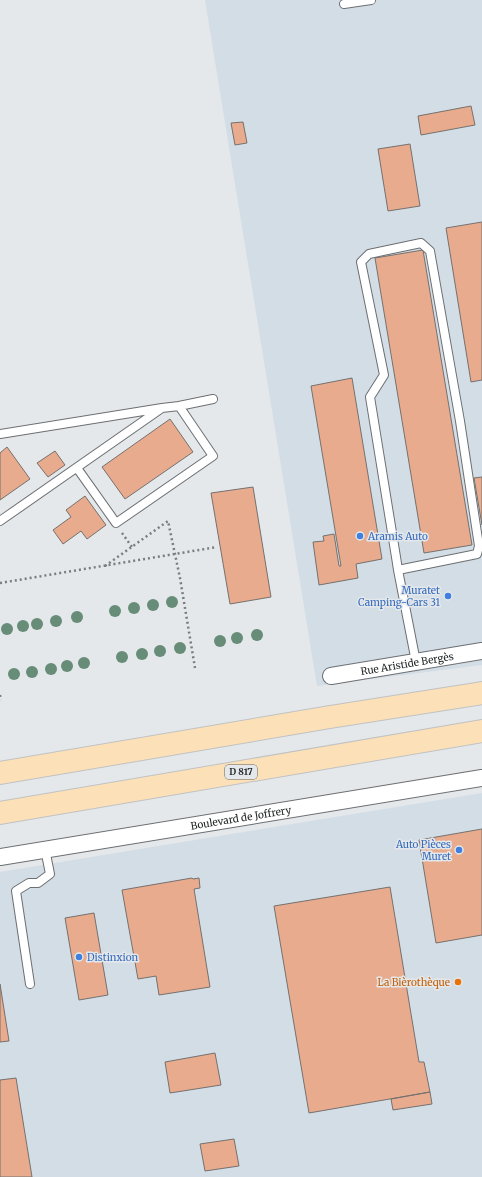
<svg xmlns="http://www.w3.org/2000/svg" width="482" height="1177" font-family="Merriweather,serif">
  <rect width="100%" height="100%" fill="#e4e8eb"/>
  <!-- built -->
  <path fill="#d3dde6" d="M205,0H482V665L317,686Z
    M482,793V1177H0V872Z"/>
  <!-- building -->
  <path fill="#e8ab8d" stroke="#75716f" d="M471,106L475,125L421,135L418,116Z
    M243,122L247,143L235,145L231,123Z
    M410,144L420,206L388,211L378,149Z
    M482,222V380L471,382L446,228Z
    M423,250L472,545L424,553L375,258Z
    M352,378L382,559L356,564L358,578L319,585L313,542L324,541L323,536L334,534L339,566H341L311,386Z
    M170,419L193,452L125,499L102,467Z
    M7,447L30,479L0,500V453Z
    M55,451L65,465L48,477L37,463Z
    M482,477V525L474,478Z
    M253,487L271,597L230,604L211,493Z
    M85,496L106,525L87,539L81,531L63,544L53,530L71,517L66,510Z
    M482,829V935L436,943L419,840Z
    M192,878L193,879L199,878L200,888L194,889L210,987L159,995L156,976L138,979L122,890Z
    M390,887L419,1062H424L430,1092L309,1113L274,906Z
    M94,913L108,995L79,1000L65,918Z
    M0,984L9,1041L0,1042Z
    M215,1053L221,1085L170,1093L165,1062Z
    M16,1078L32,1177H0V1080Z
    M430,1092L432,1104L393,1110L391,1099Z
    M234,1139L239,1166L205,1171L200,1144Z"/>
  <g fill="none" stroke-linecap="round" stroke-linejoin="round">
    <!-- service casing -->
    <g stroke="#6c6f72" stroke-width="10">
      <path id="service" d="M344,4L371,0
        M179,406L213,399
        M0,434L162,408L0,521
        M77,468L116,523L213,456L179,406L162,408
        M398,570L477,554L479,546L460,421L430,251L421,243L369,254L361,262L384,375L370,397L396,557L398,570L416,662
        M30,984L16,891L29,883H38L50,874L45,849"/>
    </g>
    <!-- minor casing -->
    <g stroke="#6c6f72" stroke-width="18">
      <g id="minor">
        <path id="s1" d="M331,676L482,651"/>
        <path id="s2" d="M0,857L482,778"/>
      </g>
    </g>
    <!-- primary casing -->
    <g stroke="#c1c2c2" stroke-width="24">
      <path id="primary" d="M0,773L330,717L482,693
        M0,813L482,731"/>
    </g>
    <!-- path -->
    <path stroke="#7a7d7f" stroke-width="2.5" stroke-dasharray="2 3" stroke-linecap="butt" d="M122,533L132,547
      M105,566L168,521L180,578L195,668
      M0,583L217,547
      M0,695L1,700"/>
    <!-- service -->
    <use href="#service" stroke="#fff" stroke-width="8"/>
    <!-- minor -->
    <use href="#minor" stroke="#fff" stroke-width="16"/>
    <!-- primary -->
    <use href="#primary" stroke="#fce0b8" stroke-width="22"/>
  </g>
  <!-- trees -->
  <g fill="#678c77">
    <circle cx="172" cy="602" r="6"/>
    <circle cx="153" cy="605" r="6"/>
    <circle cx="134" cy="608" r="6"/>
    <circle cx="115" cy="611" r="6"/>
    <circle cx="77" cy="617" r="6"/>
    <circle cx="56" cy="621" r="6"/>
    <circle cx="37" cy="624" r="6"/>
    <circle cx="23" cy="626" r="6"/>
    <circle cx="7" cy="629" r="6"/>
    <circle cx="257" cy="635" r="6"/>
    <circle cx="237" cy="638" r="6"/>
    <circle cx="220" cy="641" r="6"/>
    <circle cx="180" cy="648" r="6"/>
    <circle cx="160" cy="651" r="6"/>
    <circle cx="142" cy="654" r="6"/>
    <circle cx="122" cy="657" r="6"/>
    <circle cx="84" cy="663" r="6"/>
    <circle cx="67" cy="666" r="6"/>
    <circle cx="51" cy="669" r="6"/>
    <circle cx="32" cy="672" r="6"/>
    <circle cx="14" cy="674" r="6"/>
  </g>
  <!-- markers -->
  <g fill="#3f7fe0" stroke="#e4e8eb" stroke-width="1.5">
    <circle cx="360" cy="536" r="4"/>
    <circle cx="448" cy="596" r="4"/>
    <circle cx="459" cy="850" r="4"/>
    <circle cx="79" cy="957" r="4"/>
  </g>
  <circle fill="#e8710a" stroke="#e4e8eb" stroke-width="1.5" cx="458" cy="982" r="4"/>
  <g text-anchor="middle" stroke-width="3" stroke-linejoin="round" paint-order="stroke">
    <!-- shield labels -->
    <rect fill="#e4e8eb" stroke="#5d6061" stroke-width="1" x="225" y="765" width="32" height="14" rx="3"/>
    <g font-size="9" font-weight="bold" fill="#232526">
      <text x="241" y="775">D 817</text>
    </g>
    <!-- shop labels -->
    <g font-size="10" fill="#366cbe" stroke="#e4e8eb" text-anchor="start">
      <text x="368" y="540">Aramis Auto</text>
      <text x="440" y="594" text-anchor="end">Muratet<tspan x="440" dy="12">Camping-Cars 31</tspan></text>
      <text x="451" y="848" text-anchor="end">Auto Pièces<tspan x="451" dy="12">Muret</tspan></text>
      <text x="87" y="961">Distinxion</text>
    </g>
    <!-- street labels -->
    <g font-size="10" fill="#232526" stroke="#e4e8eb">
      <text dy="4" stroke="none"><textPath href="#s1" startOffset="77">Rue Aristide Bergès</textPath></text>
      <text dy="4" stroke="none"><textPath href="#s2" startOffset="244">Boulevard de Joffrery</textPath></text>
    </g>
    <!-- food labels -->
    <g font-size="10" fill="#c56008" stroke="#e4e8eb" text-anchor="end">
      <text x="450" y="986">La Bièrothèque</text>
    </g>
  </g>
</svg>
